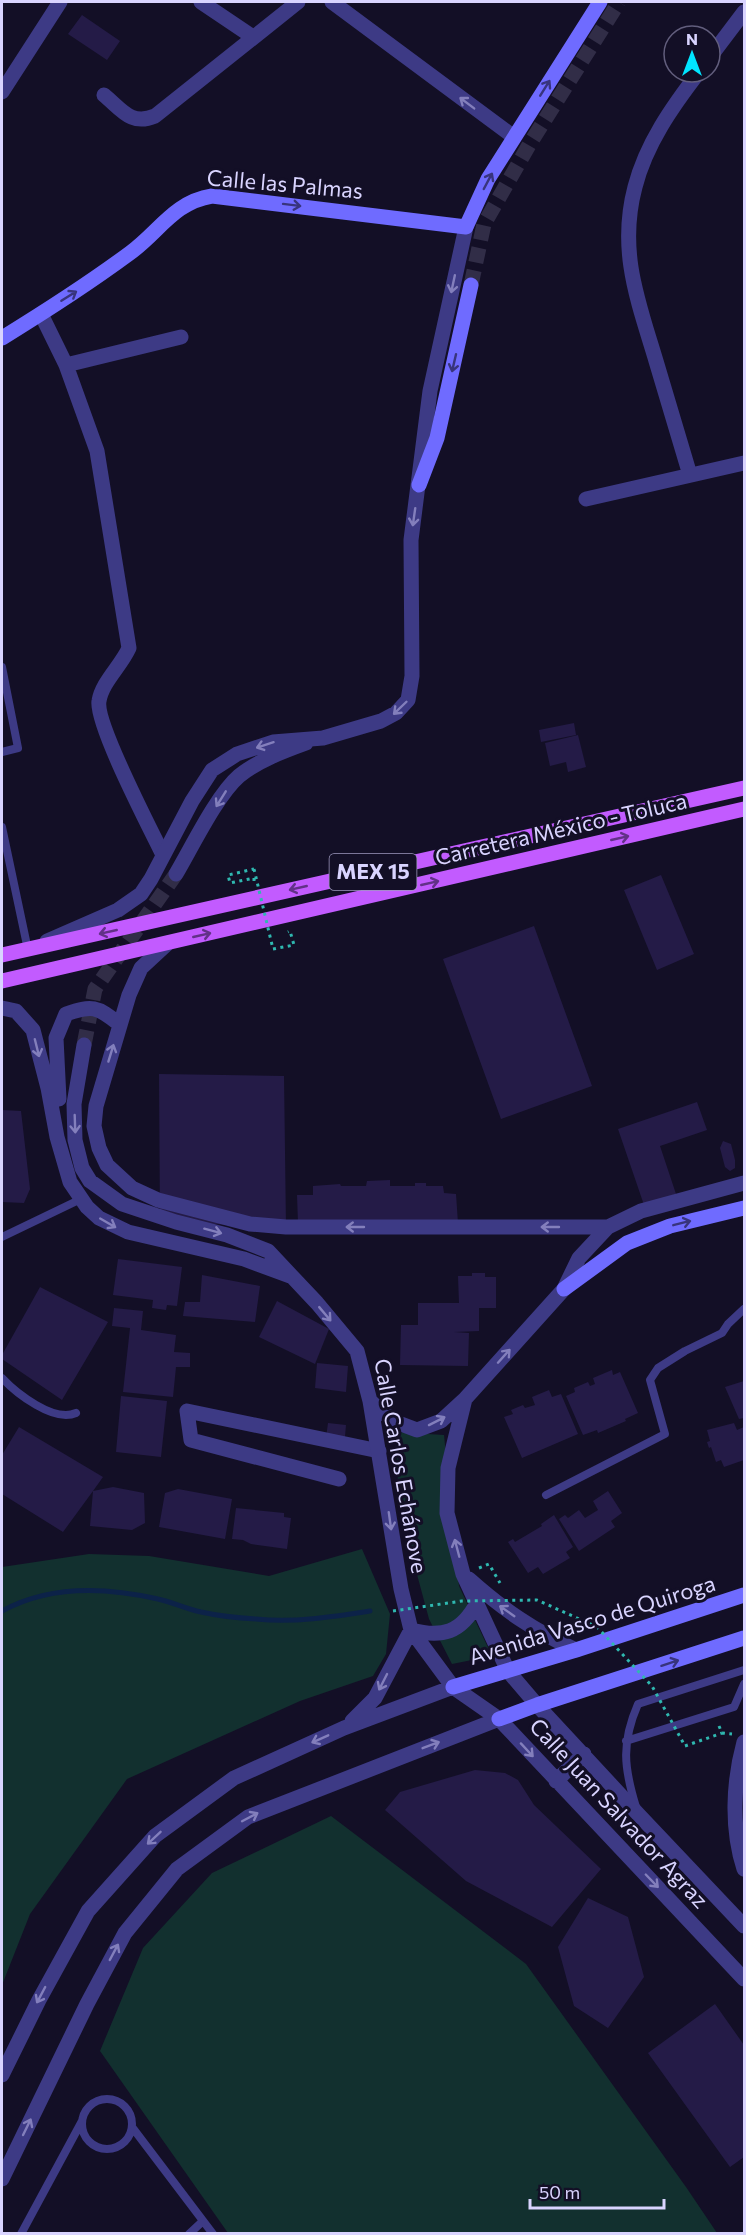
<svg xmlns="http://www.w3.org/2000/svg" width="746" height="2235" font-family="Commissioner,sans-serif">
  <rect width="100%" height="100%" fill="#130f26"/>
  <!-- green -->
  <path fill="#12302f" d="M395,1432L444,1435L459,1586L492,1656L452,1664L429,1619L415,1567L398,1483Z
    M362,1549L390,1614L386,1654L373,1676L300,1701L127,1779L30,1914L2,1985V1567L89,1554L149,1556L269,1576Z
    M331,1816L526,1964L686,2187L717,2233H228L100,2051L143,1948L212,1873Z"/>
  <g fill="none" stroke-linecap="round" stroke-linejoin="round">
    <!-- stream -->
    <path stroke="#0c2248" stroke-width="5" d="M2,1611C49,1585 106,1587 158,1599C172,1602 186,1609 201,1612C219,1616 238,1618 256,1619C294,1623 332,1617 370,1611"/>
  </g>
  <!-- building -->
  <path fill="#241b47" d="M82,15L120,41L107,60L68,34Z
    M574,723L576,735L541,742L539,730Z
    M578,735L586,767L568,772L566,762L550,766L545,743Z
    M661,875L694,954L657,970L624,890Z
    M534,926L592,1086L501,1119L443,959Z
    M159,1074L284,1076L286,1227L160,1222Z
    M697,1102L707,1130L660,1146L676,1194L644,1205L618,1129Z
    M2,1110L21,1111L30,1189L24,1203L2,1202Z
    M723,1141L731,1144L735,1160V1168L730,1171L725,1167L720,1148Z
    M390,1180V1186H415V1183H426V1186H443L444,1193L456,1194L458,1223H298L297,1195H313V1186L340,1184L341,1186H366L367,1181Z
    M118,1259L182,1267L177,1306L167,1305L166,1310L152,1308L153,1300L113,1295Z
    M472,1273H485V1277H496V1308H479V1331L454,1332L469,1333L468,1366L400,1365L401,1325H418V1303H459L458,1276H472Z
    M202,1275L260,1286L255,1322L183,1316L185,1302H200Z
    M40,1287L108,1322L62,1400L2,1359V1355Z
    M277,1301L329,1329L315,1364L259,1337Z
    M114,1308L143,1311L141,1330L176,1335L174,1352L190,1353V1367H176L173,1397L123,1392L130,1328L112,1326Z
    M317,1363L348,1366L346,1392L315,1388Z
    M612,1370L613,1375L620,1372L638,1413L625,1419L626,1421L598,1433L597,1430L583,1435L566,1396L575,1392L574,1388L588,1382L590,1386L595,1384L593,1378Z
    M744,1381V1418L739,1419L725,1387Z
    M549,1390L552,1397L561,1394L578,1434L522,1458L504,1417L513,1414L511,1410L523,1405L525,1408L535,1405L532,1397Z
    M121,1396L167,1401L161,1457L116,1452Z
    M328,1423L346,1425L344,1448L325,1445Z
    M734,1423L737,1430L744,1427V1460L724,1467L721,1460L716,1462L711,1447L709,1448L707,1442L710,1441L707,1430Z
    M19,1427L103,1477L93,1491L113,1487L144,1493L145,1523L132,1530L90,1526L93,1491L63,1532L2,1494V1455Z
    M178,1489L232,1499L225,1539L159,1527L165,1493Z
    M608,1491L622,1513L611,1521L615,1527L579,1551L559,1519L565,1515L568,1518L579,1510L585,1518L598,1510L593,1501Z
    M236,1508L284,1513V1517L291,1518L287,1549L251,1544L243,1540L232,1539Z
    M554,1515L573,1547L566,1552L570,1558L543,1574L538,1567L528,1573L508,1542L513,1539L515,1542L542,1526L541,1524Z
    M475,1770L505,1773L518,1780L534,1805L601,1869L552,1927L466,1881L385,1810L400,1792Z
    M588,1898L628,1917L644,1977L608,2028L574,2006L558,1947Z
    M715,2004L744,2045V2157L730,2167L648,2053Z"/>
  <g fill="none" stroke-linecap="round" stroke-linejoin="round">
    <!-- tertiary-tunnel -->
    <path stroke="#312d47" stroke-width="15" stroke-dasharray="15 8" stroke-linecap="butt" d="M84,1045L95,989L176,874"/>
    <!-- secondary-tunnel -->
    <path stroke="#312d47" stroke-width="15" stroke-dasharray="15 8" stroke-linecap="butt" d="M471,285L484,224L529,145L619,2"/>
    <!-- path -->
    <path stroke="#2fb8b0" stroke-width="3" stroke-dasharray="3 4.5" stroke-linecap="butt" d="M254,881V878L230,883L228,875L254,869
      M273,949L294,945L290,931L288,932
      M479,1568L489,1564L500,1583
      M719,1726L722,1733L732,1734
      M685,1746L722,1733"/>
    <!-- service -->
    <path stroke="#3d3a85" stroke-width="8" d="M2,667L18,748L2,752
      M2,827L28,950
      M2,1237L81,1199
      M2,1378C16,1393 54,1423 76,1413
      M546,1495L665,1434L650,1380L658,1368L685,1351L722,1333L728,1324L744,1309
      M626,1741L734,1707L744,1684
      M636,1807C624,1768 621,1743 638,1704L744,1670
      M82 2124a25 25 0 1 1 50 0a25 25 0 1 1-50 0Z
      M132,2127L213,2234
      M21,2234L82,2121
      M189,2234L203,2221"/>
    <!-- minor -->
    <path stroke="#3d3a85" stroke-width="15" d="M201,2L253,37
      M332,2L514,137
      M710,57L744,12
      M2,92L60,2
      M104,95C122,110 131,126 155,116L298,2
      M41,314L66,365L97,451L129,648C121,666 102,682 99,701C95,723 150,828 163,855
      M66,365L181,337
      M690,475C679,437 667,399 656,361C638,301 618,251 635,187C646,144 672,107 699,72
      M586,499L744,463
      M339,1479L191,1440L187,1411L379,1451"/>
    <!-- tertiary -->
    <path stroke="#3d3a85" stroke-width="15" d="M176,874C192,847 217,795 239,776C257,761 284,751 306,743
      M47,941L118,910L141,894L151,879L192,801L212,770L237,754L273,742L323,738L381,721L396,713L408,700L412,676L411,540L430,391L466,227
      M168,943L141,968L129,995L96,1106L94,1126L99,1148L107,1165L132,1188L158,1200L250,1224L286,1227H608
      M2,1008L16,1011L33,1030L48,1088L57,1137L70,1182L87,1207L99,1218L128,1232L244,1259L290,1276
      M84,1045L74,1104L75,1140L82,1168L90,1181L122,1204L176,1222L227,1235L268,1251L317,1303L357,1351L370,1401L401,1589L411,1630L453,1687L499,1719L744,1979
      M59,1099L56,1038L66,1014C92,1005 97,1006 119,1024
      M465,1399L448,1468L447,1513L463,1574L508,1671L537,1705L638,1814L744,1926
      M370,1401L393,1421L417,1430L441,1421L465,1399L564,1289L579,1258L608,1227L641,1211L744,1183
      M469,1579C505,1611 533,1630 576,1650
      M352,1721L375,1698L411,1630C442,1638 461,1633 477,1603
      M744,1742C733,1782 731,1829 744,1869
      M556,1781L584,1754
      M2,2075L39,2000L88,1911L155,1836L234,1778L344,1728L453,1687
      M2,2179L87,2004L125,1933L177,1869L248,1817L499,1719"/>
    <!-- secondary -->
    <path stroke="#6f6bff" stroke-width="15" d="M2,338C46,311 88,284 130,253C159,232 174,202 212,196L466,227L488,179L600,2
      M419,485L437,438L471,285
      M564,1289L627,1243L670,1226L744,1208
      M453,1687L576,1650L744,1595
      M499,1719L537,1705L744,1638"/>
    <!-- primary -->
    <path stroke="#c25bff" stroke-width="15" d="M2,955L744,788
      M2,981L744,809"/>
    <!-- path-bridge -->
    <path stroke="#2fb8b0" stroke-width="3" stroke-dasharray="3 4.5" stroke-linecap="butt" d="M254,869L273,949
      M393,1611L462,1601L537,1600L597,1627L652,1686L685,1746"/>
  </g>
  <!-- one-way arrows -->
  <defs><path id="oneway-shaft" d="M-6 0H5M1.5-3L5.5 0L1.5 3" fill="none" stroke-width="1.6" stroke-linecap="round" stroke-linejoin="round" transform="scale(1.5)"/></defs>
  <g stroke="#38347d">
    <use href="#oneway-shaft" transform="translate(545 88) rotate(-58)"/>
    <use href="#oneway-shaft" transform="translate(488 181) rotate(-62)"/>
    <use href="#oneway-shaft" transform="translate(292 205) rotate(7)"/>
    <use href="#oneway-shaft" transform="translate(69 296) rotate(-32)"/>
    <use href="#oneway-shaft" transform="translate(454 363) rotate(103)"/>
    <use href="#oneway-shaft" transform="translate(682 1223) rotate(-14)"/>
    <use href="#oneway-shaft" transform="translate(670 1663) rotate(-18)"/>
  </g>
  <g stroke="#837fbc">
    <use href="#oneway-shaft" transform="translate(467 103) rotate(-143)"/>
    <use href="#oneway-shaft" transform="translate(453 284) rotate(102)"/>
    <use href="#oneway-shaft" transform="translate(414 517) rotate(98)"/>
    <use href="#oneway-shaft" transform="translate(400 708) rotate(136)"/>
    <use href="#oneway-shaft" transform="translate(265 745) rotate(162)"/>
    <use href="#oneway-shaft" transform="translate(221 799) rotate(122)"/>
    <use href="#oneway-shaft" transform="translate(37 1048) rotate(76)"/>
    <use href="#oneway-shaft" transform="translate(111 1053) rotate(-73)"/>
    <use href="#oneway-shaft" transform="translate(75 1124) rotate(88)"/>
    <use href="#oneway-shaft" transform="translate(108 1223) rotate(30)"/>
    <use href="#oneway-shaft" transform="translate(355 1227) rotate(-180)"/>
    <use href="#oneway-shaft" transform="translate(550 1227) rotate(180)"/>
    <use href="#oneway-shaft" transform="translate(213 1231) rotate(15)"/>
    <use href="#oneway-shaft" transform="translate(325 1314) rotate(50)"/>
    <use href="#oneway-shaft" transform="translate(504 1356) rotate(-48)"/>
    <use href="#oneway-shaft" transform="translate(437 1421) rotate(-27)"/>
    <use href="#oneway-shaft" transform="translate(390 1521) rotate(82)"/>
    <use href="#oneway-shaft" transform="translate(457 1548) rotate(-105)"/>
    <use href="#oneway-shaft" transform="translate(507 1611) rotate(-145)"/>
    <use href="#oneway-shaft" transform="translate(383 1682) rotate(117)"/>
    <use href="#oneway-shaft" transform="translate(320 1739) rotate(156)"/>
    <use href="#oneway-shaft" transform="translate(431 1745) rotate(-21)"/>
    <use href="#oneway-shaft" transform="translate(527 1750) rotate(47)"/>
    <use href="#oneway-shaft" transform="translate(250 1817) rotate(-28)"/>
    <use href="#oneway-shaft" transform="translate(154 1838) rotate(137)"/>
    <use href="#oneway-shaft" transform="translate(652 1881) rotate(46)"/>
    <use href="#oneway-shaft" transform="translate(114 1952) rotate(-62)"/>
    <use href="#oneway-shaft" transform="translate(41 1995) rotate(118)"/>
    <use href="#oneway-shaft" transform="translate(27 2127) rotate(-64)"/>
  </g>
  <g stroke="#623188">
    <use href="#oneway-shaft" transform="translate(620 838) rotate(-13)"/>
    <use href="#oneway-shaft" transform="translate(430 883) rotate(-13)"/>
    <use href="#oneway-shaft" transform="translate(298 888) rotate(167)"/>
    <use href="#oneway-shaft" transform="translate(108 932) rotate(167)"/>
    <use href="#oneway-shaft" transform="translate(202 935) rotate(-13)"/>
  </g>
  <g text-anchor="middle" stroke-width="6" stroke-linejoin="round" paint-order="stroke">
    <!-- shield labels -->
    <rect fill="#130f26" stroke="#9e99be" stroke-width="1.5" x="329.5" y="854" width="87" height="36" rx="4.5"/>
    <g font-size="21" font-weight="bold" fill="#d9d4ff">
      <text x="373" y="879">MEX 15</text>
    </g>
    <!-- street labels -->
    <g font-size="22" fill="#d9d4ff" stroke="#130f26">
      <text transform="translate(285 184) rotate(5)" y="8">Calle las Palmas</text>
      <text transform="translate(561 829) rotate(-13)" y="8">Carretera México - Toluca</text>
      <text transform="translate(401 1466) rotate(80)" y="8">Calle Carlos Echánove</text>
      <text transform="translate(592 1620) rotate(-17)" y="8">Avenida Vasco de Quiroga</text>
      <text transform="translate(619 1813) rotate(47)" y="8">Calle Juan Salvador Agraz</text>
    </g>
  </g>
  <!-- border -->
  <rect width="746" height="2235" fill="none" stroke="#d9d4ff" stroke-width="6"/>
  <!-- north arrow -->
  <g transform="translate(692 54)"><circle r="28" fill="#130f26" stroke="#625e7d" stroke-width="1.5"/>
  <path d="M0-4.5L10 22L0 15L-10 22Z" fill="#00e5ff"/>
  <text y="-9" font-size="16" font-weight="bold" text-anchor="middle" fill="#d9d4ff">N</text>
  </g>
  <!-- scale -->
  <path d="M530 2199v9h134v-9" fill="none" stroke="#d9d4ff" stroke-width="3"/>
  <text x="539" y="2199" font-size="18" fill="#d9d4ff" stroke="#130f26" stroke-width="4.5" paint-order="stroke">50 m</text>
</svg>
